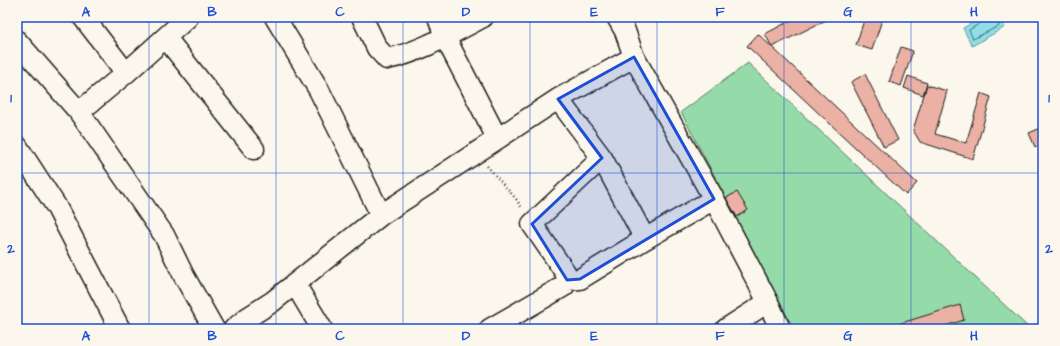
<svg xmlns="http://www.w3.org/2000/svg" width="1060" height="346" font-family="'Architects Daughter',sans-serif">
  <rect width="100%" height="100%" fill="#fbf7ec"/>
  <filter id="ink" filterUnits="userSpaceOnUse"><feTurbulence type="fractalNoise" baseFrequency=".025" numOctaves="2"/><feDisplacementMap in="SourceGraphic" scale="8" xChannelSelector="R" yChannelSelector="G"/><feConvolveMatrix kernelMatrix="1 2 1 2 8 2 1 2 1" color-interpolation-filters="sRGB"/></filter>
  <g filter="url(#ink)">
    <!-- green -->
    <path fill="#95dba9" stroke="#587c62" d="M748,63L1030,329H794L681,112Z"/>
    <!-- water -->
    <path fill="#8edfe7" stroke="#609196" d="M983,17H1000L1005,27L972,46L963,28Z"/>
    <g fill="none" stroke-linecap="round" stroke-linejoin="round">
      <!-- shore -->
      <path stroke="#4a6a6d" stroke-width="1" d="M984,17L982,22L969,30L973,39L999,26L997,17"/>
    </g>
    <!-- building -->
    <path fill="#eab1a4" stroke="#1c1c1c" d="M797,17H832L772,47L765,34Z
      M865,17H883L872,50L856,45Z
      M758,34L917,183L906,195L747,46Z
      M901,47L913,51L901,86L889,82Z
      M865,74L898,140L884,147L851,82Z
      M908,76L927,83L923,95L904,88Z
      M927,85L947,91L935,134L966,143L981,93L991,97L973,159L920,142L913,130Z
      M1043,127V143L1035,147L1029,133Z
      M737,192L748,210L737,217L726,198Z
      M960,305L964,320L935,329H886L885,328Z"/>
    <g fill="none" stroke-linecap="round" stroke-linejoin="round">
      <!-- minor casing -->
      <g stroke="#1c1c1c" stroke-width="23">
        <path id="minor" d="M83,17L126,73
          M275,17L319,90L381,215
          M362,17L377,48L387,59C421,52 452,33 483,17
          M438,17L445,37L497,138
          M617,17L625,31L634,57L714,199L768,302L780,329
          M166,38L254,149
          M17,41L79,112L126,73L188,17
          M558,99L602,158L645,239L714,199
          M79,112L164,235L184,276L214,329
          M17,146L56,206L120,329
          M567,280L580,279L645,239
          M295,284L322,329
          M234,329L247,318L272,302L381,215L558,99L634,57
          M490,329L564,286L567,280L565,272L532,224L602,158
          M726,329L768,302"/>
      </g>
      <!-- path -->
      <path stroke="#1c1c1c" stroke-width="2.5" stroke-dasharray="1 3" stroke-linecap="butt" d="M487,166L516,199L522,208"/>
      <!-- minor -->
      <use href="#minor" stroke="#fbf7ec" stroke-width="20"/>
    </g>
  </g>
  <!-- marked area -->
  <path fill="#1d4ed8" fill-opacity="0.2" stroke="#1d4ed8" stroke-width="3" stroke-linejoin="round" d="M634,57L714,199L580,279L567,280L532,224L602,158L558,99Z"/>
  <!-- grid -->
  <path fill="none" stroke="#1d4ed8" stroke-width="1" stroke-opacity="0.55" d="M149,17V329M276,17V329M403,17V329M530,17V329M657,17V329M784,17V329M911,17V329M17,173H1043"/>
  <!-- margin -->
  <rect width="1060" height="346" fill="none" stroke="#fbf7ec" stroke-width="44"/>
  <rect x="22" y="22" width="1016" height="302" fill="none" stroke="#1d4ed8" stroke-width="1.5"/>
  <g font-size="13" text-anchor="middle" font-weight="bold" fill="#1d4ed8">
    <text x="86" y="16">A</text>
    <text x="212" y="16">B</text>
    <text x="340" y="16">C</text>
    <text x="466" y="16">D</text>
    <text x="594" y="16">E</text>
    <text x="720" y="16">F</text>
    <text x="848" y="16">G</text>
    <text x="974" y="16">H</text>
    <text x="11" y="102">1</text>
    <text x="1049" y="102">1</text>
    <text x="11" y="253">2</text>
    <text x="1049" y="253">2</text>
    <text x="86" y="340">A</text>
    <text x="212" y="340">B</text>
    <text x="340" y="340">C</text>
    <text x="466" y="340">D</text>
    <text x="594" y="340">E</text>
    <text x="720" y="340">F</text>
    <text x="848" y="340">G</text>
    <text x="974" y="340">H</text>
  </g>
</svg>
